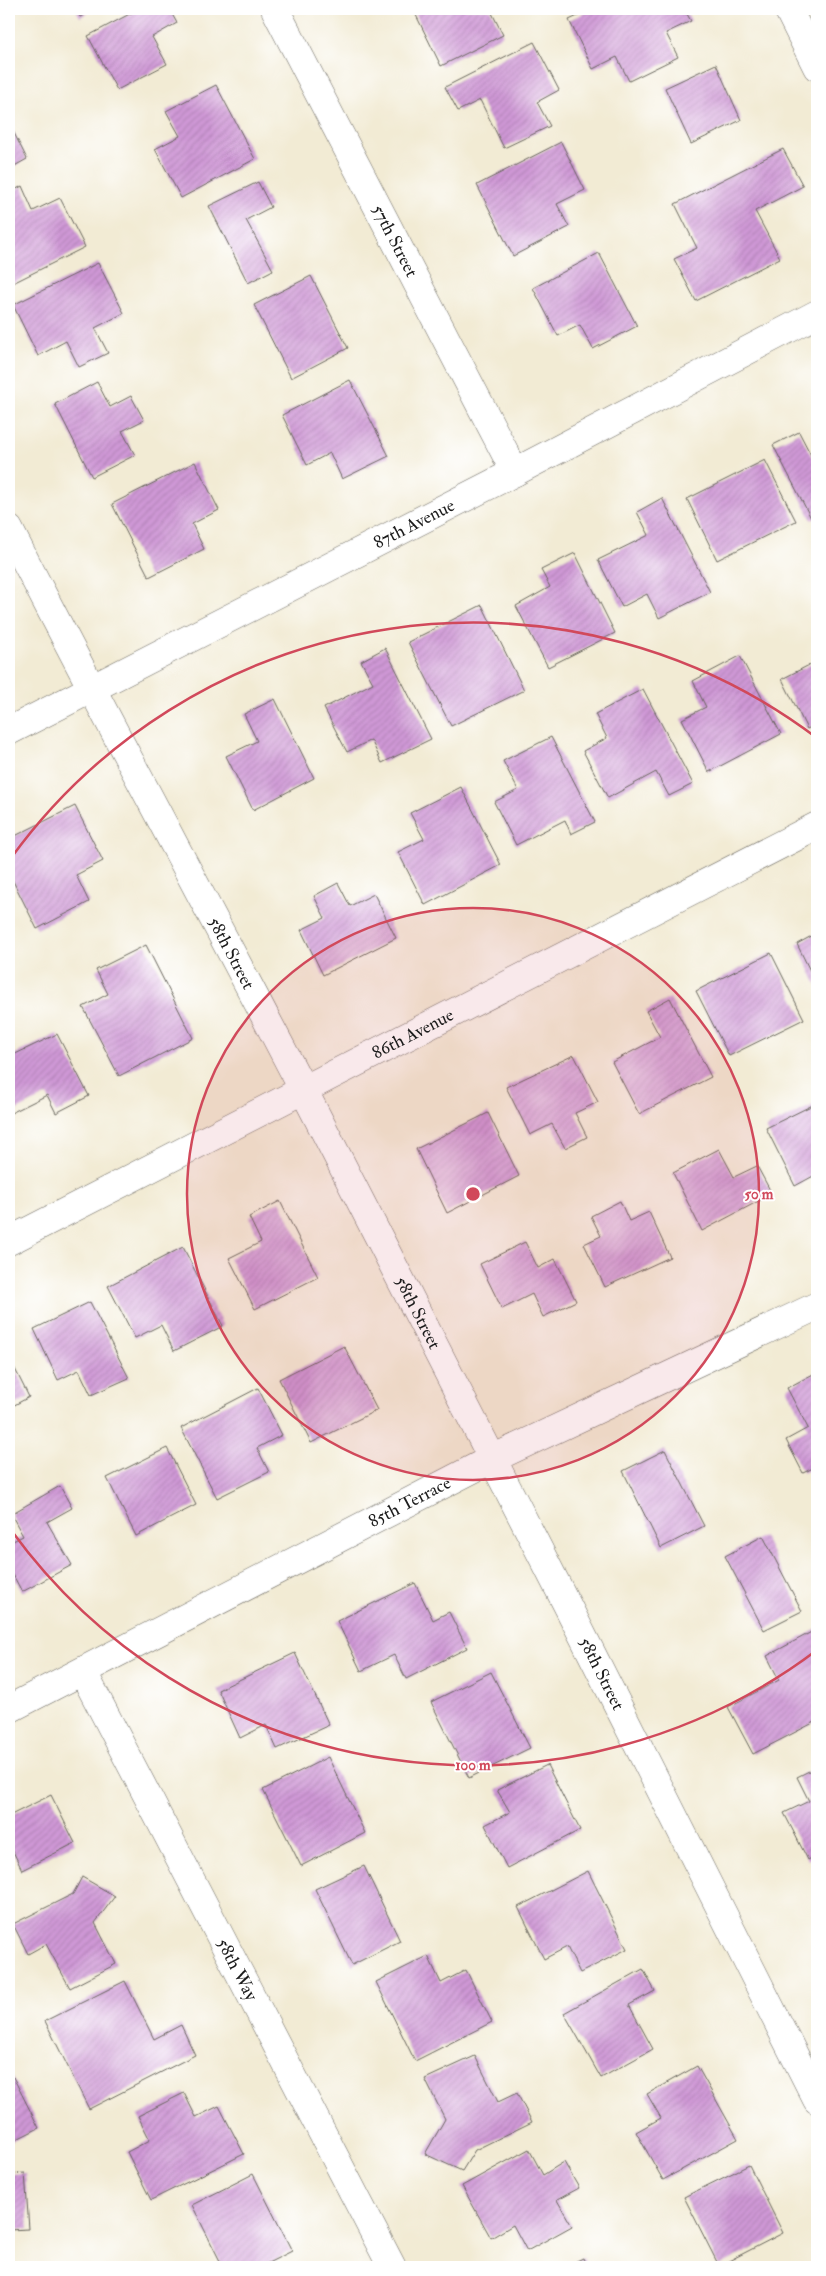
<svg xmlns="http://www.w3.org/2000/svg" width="826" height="2276" font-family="'IM FELL Double Pica',serif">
  <defs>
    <pattern id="building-hatch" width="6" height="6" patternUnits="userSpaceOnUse" patternTransform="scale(1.25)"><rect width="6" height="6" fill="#cf98d6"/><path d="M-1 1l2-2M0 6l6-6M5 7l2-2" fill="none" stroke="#b182b7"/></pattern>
  </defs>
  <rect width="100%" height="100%" fill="#fff"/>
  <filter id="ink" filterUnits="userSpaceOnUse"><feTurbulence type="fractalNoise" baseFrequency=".02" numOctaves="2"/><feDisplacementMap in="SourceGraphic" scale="10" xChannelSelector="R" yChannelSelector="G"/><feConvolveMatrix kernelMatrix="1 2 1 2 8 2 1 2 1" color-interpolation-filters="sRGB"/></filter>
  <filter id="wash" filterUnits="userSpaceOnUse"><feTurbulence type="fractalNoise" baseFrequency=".0096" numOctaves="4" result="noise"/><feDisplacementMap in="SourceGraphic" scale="20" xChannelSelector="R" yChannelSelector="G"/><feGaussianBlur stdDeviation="1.12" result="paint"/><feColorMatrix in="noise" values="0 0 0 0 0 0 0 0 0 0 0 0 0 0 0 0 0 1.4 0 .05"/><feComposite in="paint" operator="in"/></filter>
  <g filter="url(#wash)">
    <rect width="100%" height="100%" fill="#f2ebd4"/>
    <g id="blocks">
      <!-- building -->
      <path fill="url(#building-hatch)" d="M76,9H95L80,17Z
        M139,9H169L177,23L152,37L167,64L117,90L88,36Z
        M413,9H490L503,35L441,66Z
        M593,9H684L691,21L666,33L678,57L629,81L617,57L593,69L569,20Z
        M534,42L559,90L537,102L550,126L504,148L480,100L458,111L445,87Z
        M716,64L741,120L691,144L665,88Z
        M216,85L255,159L181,198L155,149L180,136L166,111Z
        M9,123L27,159L9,169Z
        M561,142L585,190L557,204L569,227L513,256L477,185Z
        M783,149L803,186L755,211L780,258L696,301L674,259L697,248L675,204Z
        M258,182L271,207L246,220L273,270L248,283L209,206Z
        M22,186L33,211L60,198L85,247L9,285V193Z
        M599,253L637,326L593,349L580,325L558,336L533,288Z
        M98,263L124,313L95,328L108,353L79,367L66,341L38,356L13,305Z
        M311,276L348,348L291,378L254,305Z
        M350,380L389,456L342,479L330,453L307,465L282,415Z
        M97,382L110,407L131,396L144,420L122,431L135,455L92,477L55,404Z
        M799,432L812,457L817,454V517L812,520L773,445Z
        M765,460L796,521L717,560L687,499Z
        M195,462L219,510L192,524L204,549L149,577L112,504Z
        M662,498L710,592L659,618L647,594L622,607L598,560L649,535L637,512Z
        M575,553L615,633L548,667L516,606L550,587L541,570Z
        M482,605L524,690L451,726L408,642Z
        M385,648L431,739L382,763L371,740L347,752L324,708L373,683L361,661Z
        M740,656L781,734L709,772L682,719L706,707L693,681Z
        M817,661V724L807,729L782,679Z
        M643,689L693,784L669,796L656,772L608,798L583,751L607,738L595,714Z
        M275,699L314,778L253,810L226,756L257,741L244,714Z
        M551,737L595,822L571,834L565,820L516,845L494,802L518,790L503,761Z
        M461,787L501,865L425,905L398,852L424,839L410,813Z
        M75,806L103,861L76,875L89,902L37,929L9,873V839Z
        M338,883L350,906L374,894L396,938L323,975L301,930L325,918L314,896Z
        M817,933V985L797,944Z
        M146,945L193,1038L119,1076L83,1007L108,994L96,970Z
        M771,953L804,1019L729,1056L696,991Z
        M670,998L711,1077L639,1114L612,1062L660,1037L646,1011Z
        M57,1034L89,1096L56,1113L47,1095L9,1114V1057Z
        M574,1055L598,1102L575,1113L587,1137L565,1148L552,1124L530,1135L506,1087Z
        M817,1103V1174L795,1186L766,1128Z
        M488,1113L519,1176L447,1213L416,1149Z
        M719,1149L734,1177L757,1166L772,1194L702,1231L673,1173Z
        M280,1201L318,1277L255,1309L229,1258L261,1242L249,1217Z
        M620,1201L629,1221L649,1212L670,1257L605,1287L584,1244L601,1236L591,1216Z
        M525,1242L538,1268L555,1259L576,1301L543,1317L532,1294L502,1309L480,1264Z
        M183,1247L223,1326L174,1351L161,1325L135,1338L108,1286Z
        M90,1302L129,1378L91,1395L79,1370L58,1380L34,1329Z
        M344,1346L377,1410L311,1443L279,1379Z
        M9,1357L29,1397L9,1408Z
        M817,1372V1466L803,1473L786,1440L808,1428L787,1388Z
        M258,1388L282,1435L257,1448L269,1472L217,1498L181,1428Z
        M167,1448L196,1505L136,1536L107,1478Z
        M665,1450L704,1526L661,1548L623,1471Z
        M60,1486L72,1508L47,1522L72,1565L22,1592L9,1567V1543L23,1536L11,1514Z
        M763,1536L802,1611L764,1630L725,1556Z
        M415,1583L433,1620L449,1612L467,1648L406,1679L394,1655L361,1671L337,1621Z
        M817,1629V1721L753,1754L728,1707L779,1680L767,1656Z
        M295,1653L329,1725L277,1749L266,1725L240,1738L218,1690Z
        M491,1672L530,1748L469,1778L431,1702Z
        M328,1757L365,1833L301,1866L263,1790Z
        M547,1765L580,1830L507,1868L485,1825L510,1812L497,1790Z
        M817,1767V1855L808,1860L784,1813L809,1801L797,1777Z
        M51,1795L75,1843L22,1870L9,1843V1816Z
        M364,1866L400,1941L352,1965L315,1889Z
        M588,1871L627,1949L580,1973L567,1947L544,1959L518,1907Z
        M82,1877L115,1896L95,1923L116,1964L70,1988L46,1944L28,1954L13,1924L73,1894Z
        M428,1956L441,1983L466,1970L492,2022L415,2061L376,1982Z
        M643,1969L655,1991L629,2005L653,2049L601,2078L564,2013Z
        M125,1981L154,2039L181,2025L195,2055L89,2109L45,2021Z
        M475,2056L498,2102L517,2093L532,2122L475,2150L462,2171L425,2154L445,2119L425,2079Z
        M697,2066L738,2139L663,2180L636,2132L661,2118L647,2094Z
        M13,2077L39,2128L9,2143V2080Z
        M184,2093L196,2117L219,2106L244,2154L151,2200L127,2152L150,2140L138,2116Z
        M529,2149L543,2175L564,2162L579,2188L557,2200L572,2226L527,2251L513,2225L491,2238L462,2186Z
        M749,2165L783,2233L719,2266L684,2197Z
        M25,2173L29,2229L9,2230V2174Z
        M253,2174L292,2251L260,2267H223L192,2205Z
        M583,2258L587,2267H564Z"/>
    </g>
  </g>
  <g filter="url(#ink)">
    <use href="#blocks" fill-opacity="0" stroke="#67645c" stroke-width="1"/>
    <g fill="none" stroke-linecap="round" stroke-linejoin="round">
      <!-- minor casing -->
      <g stroke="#67645c" stroke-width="29">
        <g id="minor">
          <path id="s1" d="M275,9L515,472"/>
          <path d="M788,9L817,67"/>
          <path id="s2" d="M9,731L515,472L817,314"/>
          <path id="s3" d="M83,1672L392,2267"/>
          <path id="s4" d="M9,1709L494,1458L817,1306"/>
        </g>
      </g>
      <!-- tertiary casing -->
      <g stroke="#67645c" stroke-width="29">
        <g id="tertiary">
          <path id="s5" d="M9,529C106,719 208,906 306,1095C479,1429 648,1764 817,2100"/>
          <path id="s6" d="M9,1241L817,826"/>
        </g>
      </g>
      <!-- minor -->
      <use href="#minor" stroke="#fff" stroke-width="28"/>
      <!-- tertiary -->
      <use href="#tertiary" stroke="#fff" stroke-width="28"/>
    </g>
  </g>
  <!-- distance rings -->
  <circle cx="473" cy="1194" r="286" fill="#d1495b" fill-opacity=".12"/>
  <g fill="none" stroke="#d1495b" stroke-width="2.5">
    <circle cx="473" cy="1194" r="286"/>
    <path d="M817 1650A571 571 0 0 1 11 1530M11 858A571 571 0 0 1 817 738"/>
  </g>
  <g text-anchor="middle" stroke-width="4" stroke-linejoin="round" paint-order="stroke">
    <!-- street labels -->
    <g font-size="18" fill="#1c1c1c" stroke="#fff">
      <text dy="6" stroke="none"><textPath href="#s1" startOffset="261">57th Street</textPath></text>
      <text dy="6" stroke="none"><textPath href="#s2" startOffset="455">87th Avenue</textPath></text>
      <text dy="6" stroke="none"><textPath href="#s5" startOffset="479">58th Street</textPath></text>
      <text dy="6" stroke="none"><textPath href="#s6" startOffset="454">86th Avenue</textPath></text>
      <text dy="6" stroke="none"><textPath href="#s5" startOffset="884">58th Street</textPath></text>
      <text dy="6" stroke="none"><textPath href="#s4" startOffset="451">85th Terrace</textPath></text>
      <text dy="6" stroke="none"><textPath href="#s5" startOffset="1289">58th Street</textPath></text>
      <text dy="6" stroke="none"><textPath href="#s3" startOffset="335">58th Way</textPath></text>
    </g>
  </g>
  <circle cx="473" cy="1194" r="8" fill="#d1495b" stroke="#fff" stroke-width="2.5"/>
  <g font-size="15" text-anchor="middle" font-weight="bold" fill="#d1495b" stroke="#fff" stroke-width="4" stroke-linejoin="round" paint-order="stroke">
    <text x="759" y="1199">50 m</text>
    <text x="473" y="1770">100 m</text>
  </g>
  <!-- margin -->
  <rect width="826" height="2276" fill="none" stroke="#fff" stroke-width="30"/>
</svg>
